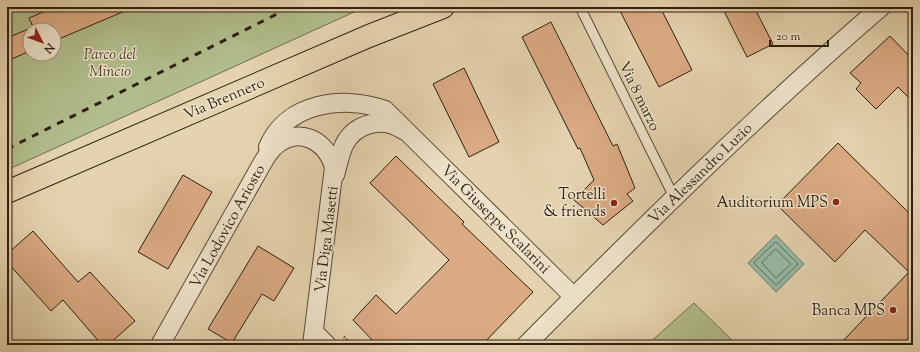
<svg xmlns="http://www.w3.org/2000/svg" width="920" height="352" font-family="'Sorts Mill Goudy',serif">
  <rect width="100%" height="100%" fill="#e4d3ae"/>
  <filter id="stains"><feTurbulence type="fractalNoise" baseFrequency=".005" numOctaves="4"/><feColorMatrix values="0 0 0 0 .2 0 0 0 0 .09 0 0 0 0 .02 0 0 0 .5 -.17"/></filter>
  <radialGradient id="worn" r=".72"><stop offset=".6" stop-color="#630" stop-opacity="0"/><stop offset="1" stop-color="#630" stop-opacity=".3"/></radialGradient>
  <!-- green -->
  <path fill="#b1bd8c" stroke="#706e4e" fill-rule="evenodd" d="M7,7H365L7,170ZM30,30H54V54H30Z
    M694,303L737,345H647Z"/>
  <!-- water -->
  <path fill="#96b9a6" stroke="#6d7b6a" d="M776,235L804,264L776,292L748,263Z"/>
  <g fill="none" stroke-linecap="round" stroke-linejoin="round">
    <!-- shore -->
    <path stroke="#626c5c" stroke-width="1" d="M776,242L798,264L776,285L754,263Z
      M776,249L791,264L776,278L762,263Z"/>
  </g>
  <!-- building -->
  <path fill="#daaa83" stroke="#2f1f11" d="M55,7H132V8L54,41V30H30V51L7,61V38L33,27L29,18Z
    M618,7H660L692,70L659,87Z
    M722,7H754L773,44L747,57Z
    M551,22L613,146L617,144L635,188L627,194L633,201L603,225L574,200L594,180L580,148L578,149L522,37Z
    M890,36L913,60V102L898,87L876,109L856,89L861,83L850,73Z
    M464,68L499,142L469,157L433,84Z
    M838,143L913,217V345H839L909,272L865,230L835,262L777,205Z
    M396,156L464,222L462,224L533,292L482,345H377L353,320L376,295L396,314L449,260L370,183Z
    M183,175L212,192L168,269L138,252Z
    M33,231L78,282L90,272L135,321L108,345H102L63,300L51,311L7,262V254Z
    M258,246L294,268L274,301L262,294L232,343L208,329Z"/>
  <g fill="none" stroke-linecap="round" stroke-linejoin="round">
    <!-- lane casing -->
    <g stroke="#5c4c38" stroke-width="11">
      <path id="lane" d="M580,7L674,197"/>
    </g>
    <!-- street casing -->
    <g stroke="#5c4c38" stroke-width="20">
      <path id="street" d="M268,147C287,102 344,95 385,110L574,297
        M335,175C338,165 340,154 344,145C355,123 383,116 403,130
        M314,332L327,345
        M160,345L263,162C266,157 270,151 274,147C298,125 326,140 334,167L312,345
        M526,345C641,229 757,114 881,7"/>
    </g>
    <!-- primary casing -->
    <g stroke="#2f1f11" stroke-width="24">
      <path id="primary" d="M7,192L369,36L443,7"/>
    </g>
    <!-- path -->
    <path stroke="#2f1f11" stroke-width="2.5" stroke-dasharray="1 2" stroke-linecap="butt" d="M344,337L352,345"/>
    <!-- lane -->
    <use href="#lane" stroke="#ede2ca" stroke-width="9"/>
    <!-- street -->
    <use href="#street" stroke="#ede2ca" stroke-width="18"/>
    <!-- primary -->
    <use href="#primary" stroke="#e4d3ae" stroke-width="22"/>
    <!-- rail -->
    <path stroke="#2f1f11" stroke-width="3" stroke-dasharray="7 7" stroke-linecap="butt" d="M7,149L291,7"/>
  </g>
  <!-- markers -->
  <g fill="#8f2418" stroke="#ede2ca" stroke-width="1.5">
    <circle cx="836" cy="202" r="4"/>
    <circle cx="614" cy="203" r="4"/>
    <circle cx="893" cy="310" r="4"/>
  </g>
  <g text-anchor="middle" stroke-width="3" stroke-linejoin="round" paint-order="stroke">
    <!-- park labels -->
    <g font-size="15" font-style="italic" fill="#504630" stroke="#ede2ca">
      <text x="110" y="59">Parco del<tspan x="110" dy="17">Mincio</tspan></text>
    </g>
    <!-- street labels -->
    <g font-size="15" fill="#2f1f11" stroke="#ede2ca">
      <text transform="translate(640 96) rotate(64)" y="5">Via 8 marzo</text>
      <text transform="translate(224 98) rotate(-23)" y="5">Via Brennero</text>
      <text transform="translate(700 173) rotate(-44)" y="5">Via Alessandro Luzio</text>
      <text transform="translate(496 219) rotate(45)" y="5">Via Giuseppe Scalarini</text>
      <text transform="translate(227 226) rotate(-61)" y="5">Via Lodovico Ariosto</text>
      <text transform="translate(326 239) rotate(-83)" y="5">Via Diga Masetti</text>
    </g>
    <!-- poi labels -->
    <g font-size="15" fill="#2f1f11" stroke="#ede2ca" text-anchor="end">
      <text x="606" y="199">Tortelli<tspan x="606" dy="17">&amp; friends</tspan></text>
      <text x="828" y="207">Auditorium MPS</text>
      <text x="885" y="315">Banca MPS</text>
    </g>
  </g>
  <!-- margin -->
  <rect width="920" height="352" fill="none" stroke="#e4d3ae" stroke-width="24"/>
  <rect x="8" y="8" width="904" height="336" fill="none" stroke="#2f1f11" stroke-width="2"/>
  <rect x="12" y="12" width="896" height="328" fill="none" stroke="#2f1f11"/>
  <!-- north arrow -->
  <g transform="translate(42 42) rotate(132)"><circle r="19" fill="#ede2ca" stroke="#a19480"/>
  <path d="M0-3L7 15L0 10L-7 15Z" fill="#8f2418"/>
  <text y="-6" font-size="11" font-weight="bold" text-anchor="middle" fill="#2f1f11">N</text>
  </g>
  <!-- scale -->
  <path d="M770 40v6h58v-6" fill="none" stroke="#2f1f11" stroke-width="2"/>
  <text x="776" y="40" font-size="12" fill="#2f1f11" stroke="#ede2ca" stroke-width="3" paint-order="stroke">20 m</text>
  <rect width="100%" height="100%" filter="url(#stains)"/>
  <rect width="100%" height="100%" fill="url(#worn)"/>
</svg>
